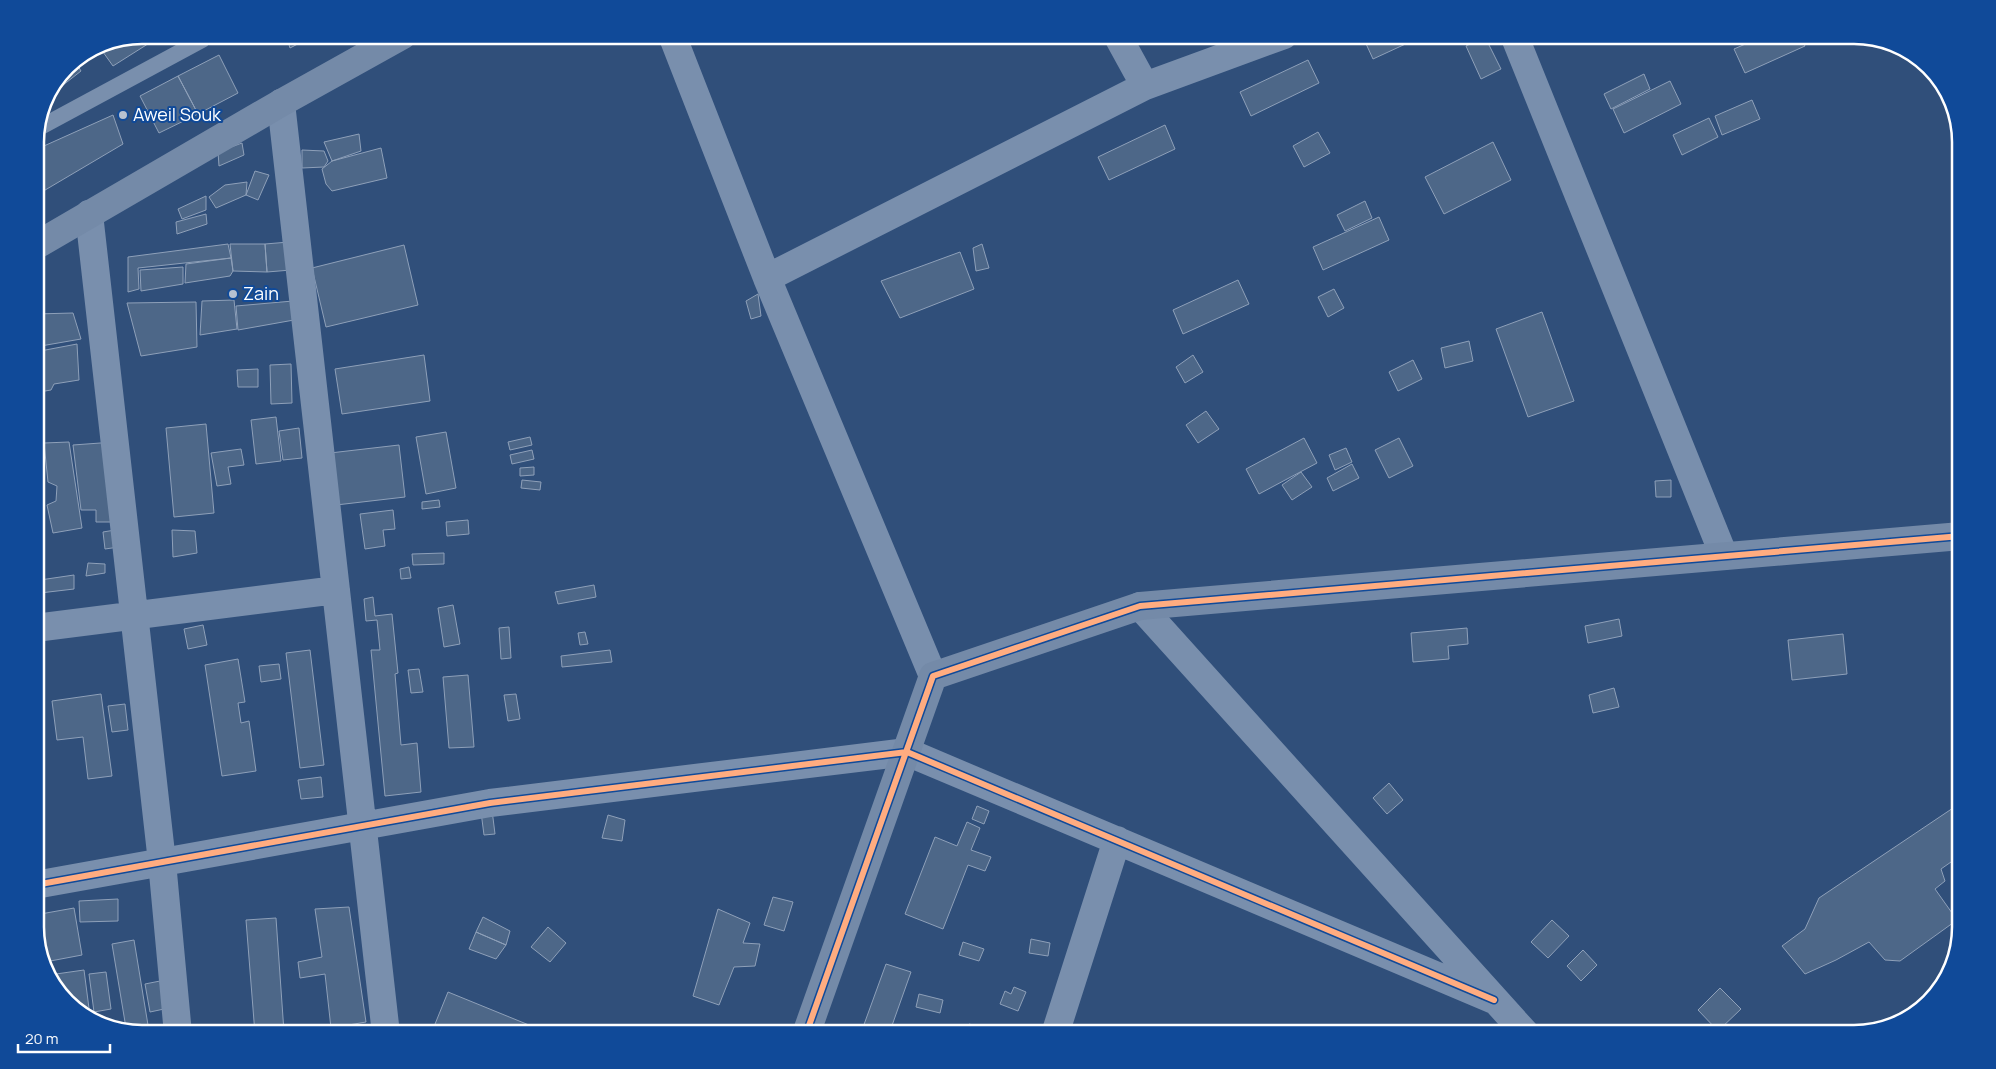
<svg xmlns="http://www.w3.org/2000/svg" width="1996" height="1069" font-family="Manrope,sans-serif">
  <rect width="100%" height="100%" fill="#304f7a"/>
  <!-- building -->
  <path fill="#4d6788" stroke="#8ea0b9" d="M142,35H162L113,66L98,45Z
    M286,35H315L290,48Z
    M1362,35H1425L1373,59Z
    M1766,35H1800L1805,46L1745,73L1734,49Z
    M1485,37L1501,69L1481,79L1466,46Z
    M219,55L238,93L198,114L178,76Z
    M1308,60L1319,83L1251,116L1240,92Z
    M75,61L81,71L44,100L46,95L67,66Z
    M1644,74L1650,89L1611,109L1604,94Z
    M178,76L198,114L159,133L140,96Z
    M1670,81L1681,104L1624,133L1613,109Z
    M1752,100L1760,119L1722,135L1715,116Z
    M113,115L123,144L35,196V150Z
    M1709,118L1718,137L1682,155L1673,135Z
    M1165,125L1175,149L1109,180L1098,157Z
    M1318,132L1330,153L1304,167L1293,146Z
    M359,134L361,151L332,161L324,142Z
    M1493,142L1511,180L1444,214L1425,177Z
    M242,143L244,155L219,166L218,152Z
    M381,148L387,178L332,191L326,184L322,169L332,161Z
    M302,150L324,151L328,161L324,167L302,168Z
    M255,171L269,175L258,200L246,195Z
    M247,182L246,195L216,208L209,197L225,185Z
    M206,196V210L182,219L178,209Z
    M1365,201L1372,218L1345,231L1337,215Z
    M206,214L207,224L177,234L176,222Z
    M1379,217L1389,240L1323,270L1313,247Z
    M289,242L291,270L267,272L265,244Z
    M228,244L231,258L138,268L139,289L128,292V257Z
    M230,244H265L267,272L233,271Z
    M982,244L989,268L976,271L973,248Z
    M404,245L418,305L326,327L312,268Z
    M960,252L974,289L900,318L881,281Z
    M231,258L233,271L230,276L185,283L186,264Z
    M183,267V284L141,291L140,270Z
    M1238,280L1249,304L1183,334L1173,310Z
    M1334,289L1344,308L1328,317L1318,297Z
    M758,294L761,316L751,319L746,301Z
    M234,300L237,329L200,335L202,301Z
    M293,301L294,320L238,330L236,306Z
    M196,302L197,347L141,356L127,303Z
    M1542,312L1574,401L1528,417L1496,329Z
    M73,313L81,339L35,347V314Z
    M1469,341L1473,361L1445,368L1441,348Z
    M77,344L79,380L54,384L51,390L39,392L37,387H35V352Z
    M424,355L430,401L342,414L335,369Z
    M1193,355L1203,372L1185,383L1176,367Z
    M1413,360L1422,379L1398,391L1389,372Z
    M291,364L292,403L271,404L270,365Z
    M258,369V387H238L237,370Z
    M1206,411L1219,429L1198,443L1186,425Z
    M276,417L281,461L256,464L251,420Z
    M206,424L214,513L174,517L166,428Z
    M299,428L302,458L283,460L279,431Z
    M446,432L456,488L426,494L416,437Z
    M530,437L532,445L510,450L508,442Z
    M1304,438L1317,463L1259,494L1246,469Z
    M1399,438L1413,466L1389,478L1375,450Z
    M69,442L82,528L53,533L47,505L56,501L57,486L48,482L44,443Z
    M114,442L122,522H96V510H81L73,445Z
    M399,445L405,497L336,505L330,453Z
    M1346,448L1352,462L1335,470L1329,455Z
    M241,449L244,465L228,467L231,484L217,486L211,453Z
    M532,450L534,459L512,464L510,455Z
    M35,451L41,506L35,507Z
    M1352,464L1359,478L1333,491L1327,478Z
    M534,467V475L520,476V468Z
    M1301,472L1312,487L1292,500L1282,485Z
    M522,480L541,482L540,490L521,488Z
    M1671,480V497H1656L1655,481Z
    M439,500L440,507L422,509V502Z
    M393,510L395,529L383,530L385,546L365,549L360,514Z
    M468,520L469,534L447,536L446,522Z
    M115,530L119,547L105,549L103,532Z
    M172,530L195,531L197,553L173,557Z
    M444,553V564L413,565L412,554Z
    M88,563L105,564V573L86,576Z
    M409,567L411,578L401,579L400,569Z
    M74,575V589L40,593V580Z
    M594,585L596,597L558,604L555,592Z
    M373,597L375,616L392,614L398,673L395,674L401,745L417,743L421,792L385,796L371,650H380L377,620L366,621L364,599Z
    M453,605L460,644L444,647L438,608Z
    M1619,619L1622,636L1588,643L1585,626Z
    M203,625L207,645L188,649L184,629Z
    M509,627L511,658L501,659L499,628Z
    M1467,628L1468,644L1448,646L1449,659L1413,662L1411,633Z
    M585,632L588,644L580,645L578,633Z
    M1843,634L1847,674L1792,680L1788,640Z
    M310,650L324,765L300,768L286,653Z
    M610,650L612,662L562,667L561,656Z
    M238,659L245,702L238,703L241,723L249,721L256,771L222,776L205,665Z
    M279,664L281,679L261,682L259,666Z
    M419,669L423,692L411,693L408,670Z
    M468,675L474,747L449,748L443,677Z
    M1614,688L1619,707L1593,713L1589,695Z
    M101,694L112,776L88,779L83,737L57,740L52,701Z
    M516,694L520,719L508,721L504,695Z
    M125,704L128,730L112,732L108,706Z
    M321,777L323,797L301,799L298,780Z
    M1389,783L1403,800L1387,814L1373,798Z
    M977,806L989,811L984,824L972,819Z
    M1956,806L1961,815V855L1941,869L1945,881L1935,889L1957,920L1900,961L1885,960L1869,942L1836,960L1805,974L1782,946L1805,929L1819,898Z
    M492,810L495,834L484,835L481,812Z
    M608,815L625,820L622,841L602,838Z
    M967,822L980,828L971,850L991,857L985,871L968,865L943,929L905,914L935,837L957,846Z
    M773,897L793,902L784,931L764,925Z
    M118,899V921L80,922L79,901Z
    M349,907L366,1022L331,1028L325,974L300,978L298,962L322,957L315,909Z
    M74,908L82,955L45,962L35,934V915Z
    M718,909L750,923L743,943L760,944L755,966L734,967L719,1005L693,996Z
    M483,917L510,931L506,945L476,932Z
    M276,918L284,1032L255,1034L246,920Z
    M1552,920L1569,936L1548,958L1531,942Z
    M548,927L566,943L550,962L531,947Z
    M476,932L506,945L496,959L469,949Z
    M1031,939L1050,943L1048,956L1029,953Z
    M134,940L148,1025L126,1028L112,944Z
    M963,942L984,949L979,961L959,955Z
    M1583,950L1597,965L1581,981L1567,966Z
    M886,964L911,972L889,1034H872L862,1030Z
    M84,970L90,1016H87L53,987L49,975Z
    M106,972L111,1009L94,1012L89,974Z
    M160,981L164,1009L150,1012L145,984Z
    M1014,987L1026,992L1018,1011L1000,1004L1005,991L1011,994Z
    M1720,988L1741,1009L1718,1031L1698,1010Z
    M448,992L551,1034H431Z
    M919,994L943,1000L940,1013L916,1007Z
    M969,1024L989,1029L988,1034H967Z"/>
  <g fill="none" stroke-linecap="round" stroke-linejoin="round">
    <!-- lane -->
    <path stroke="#798fad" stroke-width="16" d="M37,129L202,40L206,35"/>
    <!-- street -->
    <path stroke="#798fad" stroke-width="28" d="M672,35L767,278L933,676
      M1117,35L1145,86
      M1514,35L1724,556
      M281,103L386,1034
      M89,214L162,862L178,1034
      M767,278L1145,86L1284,35
      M1140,606L1526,1034
      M35,628L336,590
      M35,885L490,803L907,752L1494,1000
      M1055,1034L1117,840"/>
    <!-- secondary -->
    <path stroke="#748aa8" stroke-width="28" d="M35,246L281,103L403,35
      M806,1034L933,676L1140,606L1961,536"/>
    <!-- cycleway casing -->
    <g stroke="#104a99" stroke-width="9">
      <path id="cycleway" d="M35,885L490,803L907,752L1494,1000
        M806,1034L933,676L1140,606L1961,536"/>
    </g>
    <!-- cycleway -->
    <use href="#cycleway" stroke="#ffac80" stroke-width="6"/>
  </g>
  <!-- markers -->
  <g fill="#b7c1d0" stroke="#104a99" stroke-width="2">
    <circle cx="123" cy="115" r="5"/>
    <circle cx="233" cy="294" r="5"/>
  </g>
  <g text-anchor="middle" stroke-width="4" stroke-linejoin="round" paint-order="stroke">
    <!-- poi labels -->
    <g font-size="18" fill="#fff" stroke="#104a99" text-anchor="start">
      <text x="133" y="121">Aweil Souk</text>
      <text x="243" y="300">Zain</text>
    </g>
  </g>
  <!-- crop -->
  <path d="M0 0H1996V1069H0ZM142 44H1854A98 98 0 0 1 1952 142V927A98 98 0 0 1 1854 1025H142A98 98 0 0 1 44 927V142A98 98 0 0 1 142 44Z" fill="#104a99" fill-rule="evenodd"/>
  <path fill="none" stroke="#fff" stroke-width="2.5" d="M142 44H1854A98 98 0 0 1 1952 142V927A98 98 0 0 1 1854 1025H142A98 98 0 0 1 44 927V142A98 98 0 0 1 142 44Z"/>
  <!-- scale -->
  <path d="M18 1044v8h92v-8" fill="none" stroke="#ffffff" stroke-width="2.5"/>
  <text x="25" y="1044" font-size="15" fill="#ffffff" stroke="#104a99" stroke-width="4" paint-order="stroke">20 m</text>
</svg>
